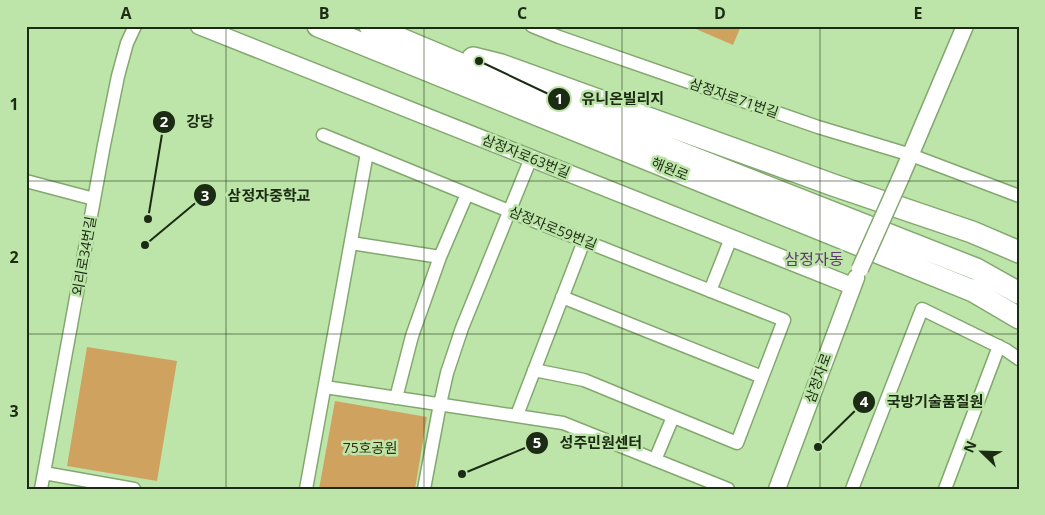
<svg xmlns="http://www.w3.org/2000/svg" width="1045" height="515" font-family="'Open Sans','Noto Sans KR',sans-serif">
  <rect width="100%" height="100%" fill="#bde5a9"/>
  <!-- green -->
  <path fill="#d0a25f" d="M689,26H741L733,45Z
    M87,347L177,361L157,481L67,466Z
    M335,401L427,417L415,489H319Z"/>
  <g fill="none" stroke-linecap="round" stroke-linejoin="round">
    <!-- minor casing -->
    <g stroke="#83a86f" stroke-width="15">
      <path id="minor" d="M532,26L559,37L818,127L911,155L1019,196
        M323,135L509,211L784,320L737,443L584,380L534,370
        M26,181L94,199
        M351,243L440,257
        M710,291L731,238
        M562,297L762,377
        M325,387L563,423L728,489
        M396,398L412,336L440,257L467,194
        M517,415L584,241
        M655,460L673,417
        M44,473L134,489
        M41,489L104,145L118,76L127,43L135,26
        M306,489L367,153
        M424,489L440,404L447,373L462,328L531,158
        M852,489L922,309L1006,350L1019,359
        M945,489L999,346"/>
    </g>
    <!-- tertiary casing -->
    <g stroke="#83a86f" stroke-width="19">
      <path id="tertiary" d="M199,26L852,286
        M901,177L965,26
        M777,489L856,278"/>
    </g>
    <!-- trunk casing -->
    <g stroke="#83a86f" stroke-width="24">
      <path id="trunk" d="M318,26L973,291L1019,318
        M370,26L544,99L976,269L1019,293
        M473,58L501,65L836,186L972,232L1019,252"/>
    </g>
    <!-- minor -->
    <use href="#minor" stroke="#fff" stroke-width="12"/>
    <!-- tertiary -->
    <use href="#tertiary" stroke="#fff" stroke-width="16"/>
    <!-- trunk -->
    <use href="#trunk" stroke="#fff" stroke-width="21"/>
    <!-- tertiary-bridge casing -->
    <g stroke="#83a86f" stroke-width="19" stroke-linecap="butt">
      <path id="tertiary-bridge" d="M860,269L901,177"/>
    </g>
    <!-- tertiary-bridge -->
    <use href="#tertiary-bridge" stroke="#fff" stroke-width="16"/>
  </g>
  <!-- grid -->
  <path fill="none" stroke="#1c2b14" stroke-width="1" stroke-opacity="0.55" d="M226,26V489M424,26V489M622,26V489M820,26V489M26,181H1019M26,334H1019"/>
  <g text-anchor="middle" stroke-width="5" stroke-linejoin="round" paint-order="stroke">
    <!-- street labels -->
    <g font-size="14" fill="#1c2b14" stroke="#bde5a9">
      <text transform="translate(734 98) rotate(19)" y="5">삼정자로71번길</text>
      <text transform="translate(526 156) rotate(22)" y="5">삼정자로63번길</text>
      <text transform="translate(670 169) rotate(22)" y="5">해원로</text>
      <text transform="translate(553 228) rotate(22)" y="5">삼정자로59번길</text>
      <text transform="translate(84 256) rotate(-80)" y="5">외리로34번길</text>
      <text transform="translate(818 378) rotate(-70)" y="5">삼정자로</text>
    </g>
    <!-- park labels -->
    <g font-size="14" fill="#3c2808" stroke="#bde5a9">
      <text x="370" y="453">75호공원</text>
    </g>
    <!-- quarter labels -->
    <g font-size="16" fill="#5f386f" stroke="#bde5a9">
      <text x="814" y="265">삼정자동</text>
    </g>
  </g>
  <!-- callouts -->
  <path fill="none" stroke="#1c2b14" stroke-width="2" d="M479 61L559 99M148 219L164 122M145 245L205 195M818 447L864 402M462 474L537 443"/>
  <g fill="#1c2b14" stroke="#bde5a9" stroke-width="2">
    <circle cx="479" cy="61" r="5"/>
    <circle cx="148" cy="219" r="5"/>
    <circle cx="145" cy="245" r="5"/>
    <circle cx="818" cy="447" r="5"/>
    <circle cx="462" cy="474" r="5"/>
    <circle cx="559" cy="99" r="12"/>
    <circle cx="164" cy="122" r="12"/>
    <circle cx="205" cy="195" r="12"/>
    <circle cx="864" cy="402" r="12"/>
    <circle cx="537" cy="443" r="12"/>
  </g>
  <g font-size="15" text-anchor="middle" font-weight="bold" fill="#fff">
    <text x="559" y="104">1</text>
    <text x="164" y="127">2</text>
    <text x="205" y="201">3</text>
    <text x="864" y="407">4</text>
    <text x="537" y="448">5</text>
  </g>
  <g font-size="15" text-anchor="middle" font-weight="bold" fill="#1c2b14" stroke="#bde5a9" stroke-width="5" stroke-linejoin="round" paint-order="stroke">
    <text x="623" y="104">유니온빌리지</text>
    <text x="200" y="127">강당</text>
    <text x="269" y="201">삼정자중학교</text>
    <text x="935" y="407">국방기술품질원</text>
    <text x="601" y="448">성주민원센터</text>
  </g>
  <!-- border -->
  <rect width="1045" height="515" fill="none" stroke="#bde5a9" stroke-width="55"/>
  <!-- north arrow -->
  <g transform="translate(982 452) rotate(293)" stroke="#bde5a9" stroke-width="4" paint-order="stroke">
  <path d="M0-4L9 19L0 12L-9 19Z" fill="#1c2b14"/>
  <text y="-8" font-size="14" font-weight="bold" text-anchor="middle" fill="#1c2b14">N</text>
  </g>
  <rect x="28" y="28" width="990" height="460" fill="none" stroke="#1c2b14" stroke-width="2"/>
  <g font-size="16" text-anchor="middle" font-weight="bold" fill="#1c2b14">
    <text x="126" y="19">A</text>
    <text x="324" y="19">B</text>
    <text x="522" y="19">C</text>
    <text x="720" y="19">D</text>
    <text x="918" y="19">E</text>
    <text x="14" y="110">1</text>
    <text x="14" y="263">2</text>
    <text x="14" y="417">3</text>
  </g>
</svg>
